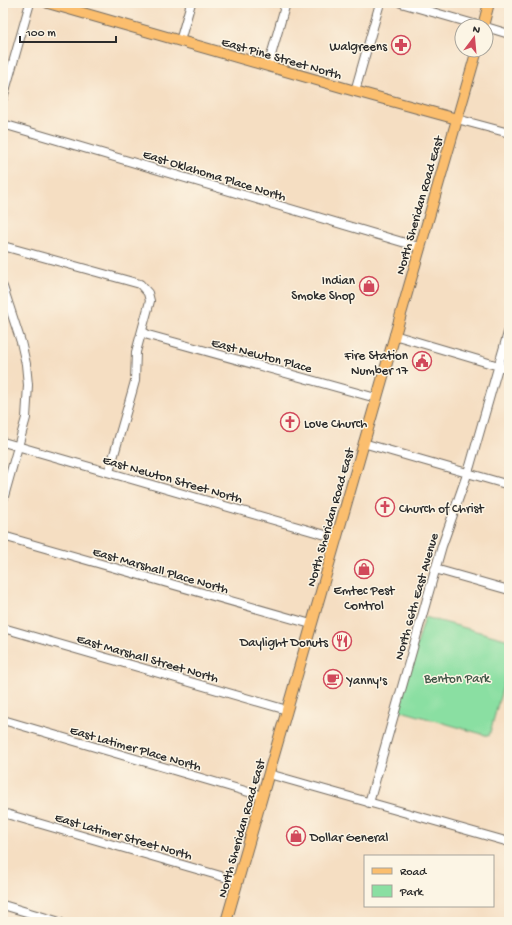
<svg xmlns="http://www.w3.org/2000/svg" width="512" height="925" font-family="'Gochi Hand',sans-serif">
  <rect width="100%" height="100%" fill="#fcf5e5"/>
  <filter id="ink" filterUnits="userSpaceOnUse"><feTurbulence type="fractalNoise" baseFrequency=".025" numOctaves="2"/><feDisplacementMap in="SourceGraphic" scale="8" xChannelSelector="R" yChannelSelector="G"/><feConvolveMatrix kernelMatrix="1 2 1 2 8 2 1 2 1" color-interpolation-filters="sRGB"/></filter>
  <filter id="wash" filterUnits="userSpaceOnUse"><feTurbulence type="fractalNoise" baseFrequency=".012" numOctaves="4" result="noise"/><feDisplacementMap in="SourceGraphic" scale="16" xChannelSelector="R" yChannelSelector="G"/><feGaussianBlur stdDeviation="0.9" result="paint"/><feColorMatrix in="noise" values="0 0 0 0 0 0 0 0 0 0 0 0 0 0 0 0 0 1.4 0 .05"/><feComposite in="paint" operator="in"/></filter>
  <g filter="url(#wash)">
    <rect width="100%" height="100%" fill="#f5dec2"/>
    <!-- green -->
    <path fill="#8adfa2" stroke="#5a8566" d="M425,617L509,640V664L489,736L398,710Z"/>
  </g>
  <g filter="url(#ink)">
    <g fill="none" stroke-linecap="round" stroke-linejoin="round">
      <!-- minor casing -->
      <g stroke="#726a60" stroke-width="10">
        <path id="minor" d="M401,3L481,26
          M486,27L509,34
          M180,41L191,3
          M268,66L286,3
          M355,91L380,3
          M3,98L30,3
          M457,119L509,133
          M3,124L419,247
          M3,246L140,284L148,293L150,301L136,352L135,381L132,392L109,472
          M3,287L21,342L26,364L28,385L26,418L3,500
          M142,331L148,335L376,398
          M394,335L509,369
          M3,442L336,538
          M363,443L509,485
          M3,536L311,624
          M435,569L509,590
          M3,628L287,710
          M3,720L262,796
          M269,774L509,842
          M369,803L442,546L470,466L509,329
          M3,813L238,881
          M3,905L60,922"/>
      </g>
      <!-- major casing -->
      <g stroke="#726a60" stroke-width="12">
        <path id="major" d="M48,3L355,91L457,119
          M483,26L489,3
          M226,922L477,50"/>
      </g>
      <!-- minor -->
      <use href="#minor" stroke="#fff" stroke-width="8"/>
      <!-- major -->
      <use href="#major" stroke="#fbbe6e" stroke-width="10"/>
    </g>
  </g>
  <!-- icons -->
  <defs>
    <g id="pharmacy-ring" transform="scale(1)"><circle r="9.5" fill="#fcf5e5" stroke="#d1495b" stroke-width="1.5"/><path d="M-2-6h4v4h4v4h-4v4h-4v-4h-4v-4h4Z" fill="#d1495b"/></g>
    <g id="shop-ring" transform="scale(1)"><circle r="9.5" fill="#fcf5e5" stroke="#d1495b" stroke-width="1.5"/><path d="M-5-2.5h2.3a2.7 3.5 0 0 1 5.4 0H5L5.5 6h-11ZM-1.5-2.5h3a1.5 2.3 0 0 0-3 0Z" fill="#d1495b"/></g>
    <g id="civic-ring" transform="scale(1)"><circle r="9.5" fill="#fcf5e5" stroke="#d1495b" stroke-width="1.5"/><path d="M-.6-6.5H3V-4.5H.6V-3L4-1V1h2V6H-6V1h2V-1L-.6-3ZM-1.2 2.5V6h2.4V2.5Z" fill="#d1495b"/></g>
    <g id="church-ring" transform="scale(1)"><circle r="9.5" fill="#fcf5e5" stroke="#d1495b" stroke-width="1.5"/><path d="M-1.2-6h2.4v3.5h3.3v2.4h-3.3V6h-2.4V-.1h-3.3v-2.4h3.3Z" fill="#d1495b"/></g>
    <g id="restaurant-ring" transform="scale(1)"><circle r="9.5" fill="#fcf5e5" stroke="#d1495b" stroke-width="1.5"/><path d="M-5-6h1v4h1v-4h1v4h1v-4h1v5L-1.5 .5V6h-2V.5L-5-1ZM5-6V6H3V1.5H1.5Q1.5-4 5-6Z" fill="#d1495b"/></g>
    <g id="cafe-ring" transform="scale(1)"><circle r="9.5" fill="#fcf5e5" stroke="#d1495b" stroke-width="1.5"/><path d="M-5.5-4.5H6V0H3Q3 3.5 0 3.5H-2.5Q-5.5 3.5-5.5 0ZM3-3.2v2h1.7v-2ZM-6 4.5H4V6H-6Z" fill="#d1495b"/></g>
  </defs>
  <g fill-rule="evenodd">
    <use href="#pharmacy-ring" x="401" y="45"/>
    <use href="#shop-ring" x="369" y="286"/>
    <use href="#civic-ring" x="422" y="361"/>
    <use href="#church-ring" x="290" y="422"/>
    <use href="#church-ring" x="385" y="507"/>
    <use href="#shop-ring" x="364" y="569"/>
    <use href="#restaurant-ring" x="342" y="641"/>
    <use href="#cafe-ring" x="333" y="679"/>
    <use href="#shop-ring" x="296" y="836"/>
  </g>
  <g text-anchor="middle" stroke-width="3" stroke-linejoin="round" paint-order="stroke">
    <!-- poi labels -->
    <g font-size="13" fill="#2b2b2b" stroke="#fcf5e5" text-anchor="end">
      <text x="387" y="50">Walgreens</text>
      <text x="355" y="284">Indian<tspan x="355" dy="15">Smoke Shop</tspan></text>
      <text x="408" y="359">Fire Station<tspan x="408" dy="15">Number 17</tspan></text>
      <text x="304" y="427" text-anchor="start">Love Church</text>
      <text x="399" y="512" text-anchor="start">Church of Christ</text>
      <text x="364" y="594" text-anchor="middle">Emtec Pest<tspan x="364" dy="15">Control</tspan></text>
      <text x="328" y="646">Daylight Donuts</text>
      <text x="347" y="684" text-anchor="start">Yanny's</text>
      <text x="310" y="841" text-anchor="start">Dollar General</text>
    </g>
    <!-- street labels -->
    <g font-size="13" fill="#2b2b2b" stroke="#fcf5e5">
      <text transform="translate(282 57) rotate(16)" y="5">East Pine Street North</text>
      <text transform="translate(215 174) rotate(17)" y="5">East Oklahoma Place North</text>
      <text transform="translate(418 205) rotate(-74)" y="5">North Sheridan Road East</text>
      <text transform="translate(262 354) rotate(15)" y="5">East Newton Place</text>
      <text transform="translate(173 478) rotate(16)" y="5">East Newton Street North</text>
      <text transform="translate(329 517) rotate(-74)" y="5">North Sheridan Road East</text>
      <text transform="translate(161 569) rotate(16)" y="5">East Marshall Place North</text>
      <text transform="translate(415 596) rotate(-74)" y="5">North 66th East Avenue</text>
      <text transform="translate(148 657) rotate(16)" y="5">East Marshall Street North</text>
      <text transform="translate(136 747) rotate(16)" y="5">East Latimer Place North</text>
      <text transform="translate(240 828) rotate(-74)" y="5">North Sheridan Road East</text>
      <text transform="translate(124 835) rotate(16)" y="5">East Latimer Street North</text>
    </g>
    <!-- park labels -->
    <g font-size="13" fill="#435849" stroke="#fcf5e5">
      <text x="457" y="682">Benton Park</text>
    </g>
  </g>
  <!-- margin -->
  <rect width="512" height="925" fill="none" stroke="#fcf5e5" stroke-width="16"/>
  <!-- legend -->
  <rect x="364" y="855" width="130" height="52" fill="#fcf5e5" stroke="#a8a49b"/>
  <rect x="372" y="868" width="20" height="6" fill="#fbbe6e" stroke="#a8a49b"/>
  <text x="400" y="875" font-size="12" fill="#2b2b2b">Road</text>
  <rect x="372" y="885" width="20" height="12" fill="#8adfa2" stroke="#a8a49b"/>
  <text x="400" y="895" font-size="12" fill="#2b2b2b">Park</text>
  <!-- north arrow -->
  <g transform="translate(474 38) rotate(16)"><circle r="19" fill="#fcf5e5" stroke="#a8a49b"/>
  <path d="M0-3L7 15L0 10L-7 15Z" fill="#d1495b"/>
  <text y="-6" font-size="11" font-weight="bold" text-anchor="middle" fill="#2b2b2b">N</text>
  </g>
  <!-- scale -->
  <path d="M20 36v6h96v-6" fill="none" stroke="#2b2b2b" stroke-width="2"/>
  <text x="26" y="36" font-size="12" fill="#2b2b2b" stroke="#fcf5e5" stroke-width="3" paint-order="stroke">100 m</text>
</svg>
